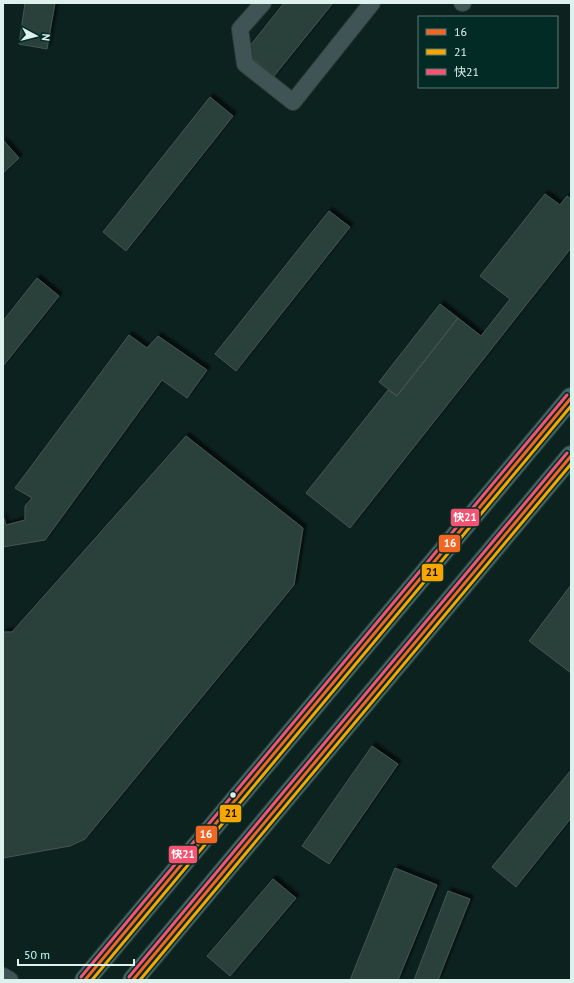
<svg xmlns="http://www.w3.org/2000/svg" width="574" height="983" font-family="'PT Sans','Noto Sans SC',sans-serif">
  <defs>
    <filter id="shadow"><feDropShadow dx="3.5" dy="-3.5" stdDeviation="1" flood-color="#0009"/></filter>
  </defs>
  <rect width="100%" height="100%" fill="#0c221f"/>
  <!-- building -->
  <path fill="#2a403a" stroke="#465651" filter="url(#shadow)" d="M25,3H55L47,49L19,44Z
    M284,3H333L274,76L245,52Z
    M210,97L233,116L126,251L103,232Z
    M3,140L19,158L3,173Z
    M545,194L560,205L567,196L571,199V248L350,528L306,493L388,390L397,396L458,318L481,336L510,299L480,276Z
    M329,211L350,227L236,371L215,354Z
    M37,278L59,296L3,366V321Z
    M440,304L458,318L397,396L379,382Z
    M129,335L147,348L158,336L207,370L187,398L162,380L45,540L3,547V516L6,525L25,520V506L32,498L15,488Z
    M186,436L303,528L294,585L85,839L70,846L3,858V632H12Z
    M571,585V673L529,641Z
    M372,746L398,764L329,864L302,846Z
    M571,770V818L516,887L492,867Z
    M395,868L437,885L398,980H350Z
    M273,879L296,898L230,976L207,956Z
    M448,891L470,899L438,980H414Z"/>
  <g fill="none" stroke-linecap="round" stroke-linejoin="round">
    <!-- minor casing -->
    <g stroke="#2b3d3a" stroke-width="18">
      <path id="minor" d="M263,3L240,29L245,64L293,102L372,3
        M462,3H463
        M3,976L10,980"/>
    </g>
    <!-- major casing -->
    <g stroke="#2b3d3a" stroke-width="22">
      <path id="major" d="M85,980L571,398
        M133,980L571,456"/>
    </g>
    <!-- minor -->
    <use href="#minor" stroke="#3f5555" stroke-width="16"/>
    <!-- major -->
    <use href="#major" stroke="#426465" stroke-width="20"/>
    <!-- bus-1 casing -->
    <g stroke="#032b25" stroke-width="6">
      <path id="bus-1" d="M85,980L571,398
        M133,980L571,456"/>
    </g>
    <!-- bus-2 casing -->
    <g stroke="#032b25" stroke-width="6">
      <path id="bus-2" d="M92,980L571,406
        M140,980L571,464"/>
    </g>
    <!-- bus-3 casing -->
    <g stroke="#032b25" stroke-width="6">
      <path id="bus-3" d="M81,977L567,395
        M129,977L567,453"/>
    </g>
    <!-- bus-1 -->
    <use href="#bus-1" stroke="#f26522" stroke-width="3"/>
    <!-- bus-2 -->
    <use href="#bus-2" stroke="#f7a600" stroke-width="3"/>
    <!-- bus-3 -->
    <use href="#bus-3" stroke="#f65372" stroke-width="3"/>
  </g>
  <!-- markers -->
  <circle fill="#def2ed" stroke="#032b25" stroke-width="1.5" cx="233" cy="795" r="3.5"/>
  <g stroke="#032b25" stroke-width="1.5">
    <rect x="450" y="508" width="30" height="19" rx="4" fill="#f65372"/>
    <rect x="438" y="534" width="23" height="19" rx="4" fill="#f26522"/>
    <rect x="421" y="563" width="23" height="19" rx="4" fill="#f7a600"/>
    <rect x="219" y="804" width="23" height="19" rx="4" fill="#f7a600"/>
    <rect x="195" y="825" width="23" height="19" rx="4" fill="#f26522"/>
    <rect x="168" y="845" width="30" height="19" rx="4" fill="#f65372"/>
  </g>
  <g font-size="11" text-anchor="middle" font-weight="bold" fill="#fff">
    <text x="465" y="521">快21</text>
    <text x="450" y="547">16</text>
    <text x="206" y="838">16</text>
    <text x="183" y="858">快21</text>
  </g>
  <g font-size="11" text-anchor="middle" font-weight="bold" fill="#111">
    <text x="432" y="576">21</text>
    <text x="231" y="817">21</text>
  </g>
  <!-- border -->
  <rect width="574" height="983" fill="none" stroke="#def2ed" stroke-width="8"/>
  <!-- legend -->
  <rect x="418" y="16" width="140" height="72" fill="#032b25" stroke="#5b7b75"/>
  <rect x="426" y="29" width="20" height="6" fill="#f26522" stroke="#5b7b75"/>
  <text x="454" y="36" font-size="12" fill="#def2ed">16</text>
  <rect x="426" y="49" width="20" height="6" fill="#f7a600" stroke="#5b7b75"/>
  <text x="454" y="56" font-size="12" fill="#def2ed">21</text>
  <rect x="426" y="69" width="20" height="6" fill="#f65372" stroke="#5b7b75"/>
  <text x="454" y="76" font-size="12" fill="#def2ed">快21</text>
  <!-- north arrow -->
  <g transform="translate(36 36) rotate(97)" stroke="#032b25" stroke-width="3" paint-order="stroke">
  <path d="M0-3L7 15L0 10L-7 15Z" fill="#def2ed"/>
  <text y="-6" font-size="11" font-weight="bold" text-anchor="middle" fill="#def2ed">N</text>
  </g>
  <!-- scale -->
  <path d="M18 959v6h116v-6" fill="none" stroke="#def2ed" stroke-width="2"/>
  <text x="24" y="959" font-size="12" fill="#def2ed" stroke="#032b25" stroke-width="3" paint-order="stroke">50 m</text>
</svg>
